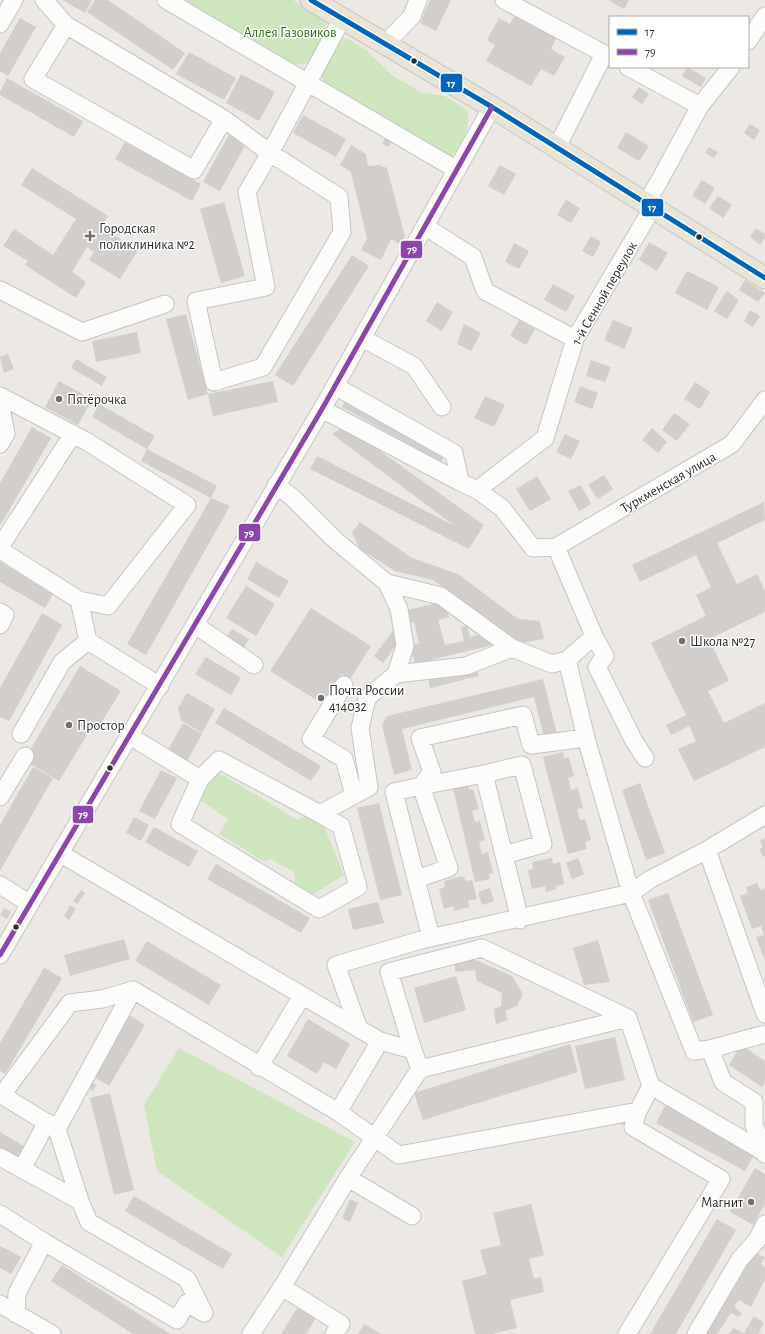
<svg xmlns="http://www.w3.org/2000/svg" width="765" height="1334" font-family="'Alegreya Sans',sans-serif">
  <rect width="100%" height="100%" fill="#ece8e4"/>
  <!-- green -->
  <path fill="#cee6be" d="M181,0H293L325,20L327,32L307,64L288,65Z
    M339,37L350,40L366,50L393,76L423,93L445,96L467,110C472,128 461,144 450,158L323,84L321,70Z
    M216,771L298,820L309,814L322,821L344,875L310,896L296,889L294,872L271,859L263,861L219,834L228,819L200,800Z
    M179,1048L355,1142L282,1257L157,1171L144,1105Z"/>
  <!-- building -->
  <path fill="#d1cecb" d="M62,0H92L85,13Z
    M95,0H108L185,53L173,70L87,12Z
    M430,0H451L436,31L420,23Z
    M608,0H629L624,9Z
    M515,14L557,37L551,49L565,57L554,76L541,69L531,86L486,61L495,45L487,40L499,18L510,24Z
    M20,18L36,27L8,76L0,71V53Z
    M189,52L236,78L224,100L176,74Z
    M687,67L706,78L701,87L682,76Z
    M241,74L275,92L259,121L226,103Z
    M7,78L83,121L74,137L0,95V92Z
    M639,87L649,94L642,104L632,97Z
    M303,115L346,139L336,157L293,133Z
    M750,124L760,130L754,140L744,133Z
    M231,131L248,140L220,191L203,182Z
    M626,132L649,146L639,161L617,148Z
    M386,137L392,141L389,147L382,144Z
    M125,142L201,184L192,201L115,159Z
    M351,145L366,154L368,166L379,165L387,168L405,237L401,245L391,239L381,260L361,250L367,238L351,172L340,165Z
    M709,147L718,152L714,158L705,153Z
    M500,165L516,174L504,195L488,186Z
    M32,168L108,216L101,227L138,250L120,279L89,260L94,252L87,247L72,272L86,282L76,298L25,265L28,261L3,246L14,229L53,255L76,219L21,185Z
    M702,180L715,188L705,204L692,196Z
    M718,196L732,205L723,218L709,208Z
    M566,200L580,208L571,223L557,215Z
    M224,202L245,276L221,283L200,209Z
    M756,228L765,234V238L760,245L750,237Z
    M591,236L601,242L593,257L582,251Z
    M649,242L668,253L657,271L639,260Z
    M514,243L529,251L519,269L505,262Z
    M352,255L369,266L293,386L275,375Z
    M687,271L719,287L707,310L675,293Z
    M745,280L765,293L758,302L739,290Z
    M553,284L575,296L566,312L544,300Z
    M727,291L739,300L727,319L714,311Z
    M437,302L453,312L442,331L426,321Z
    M750,310L760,316L753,327L744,322Z
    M186,314L208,394L273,381L278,402L213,416L208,394L188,400L166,319Z
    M519,320L535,329L526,345L510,336Z
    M613,320L633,328L624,349L604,340Z
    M464,324L481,333L471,351L457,344Z
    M137,332L141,353L96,362L92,341Z
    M8,354L14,369L4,373L0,357Z
    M76,359L107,377L102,386L71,368Z
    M591,360L611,367L605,382L586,376Z
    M59,381L92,399L78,425L45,407Z
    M695,382L710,392L700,409L684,399Z
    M580,386L598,393L592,409L574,402Z
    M485,396L505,405L494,427L474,418Z
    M346,400L445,455L441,462L342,407Z
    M99,404L155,436L147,449L92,417Z
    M674,413L690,424L677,441L662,430Z
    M345,426L484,525L469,549L310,469L317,456L455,526L332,434Z
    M32,427L51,438L0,526V483Z
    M652,428L667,442L658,453L642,440Z
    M565,434L580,441L571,459L556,452Z
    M147,449L217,486L211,498L230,506L146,655L127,644L211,498L141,461Z
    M604,475L613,489L598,499L588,485Z
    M537,476L551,499L530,511L516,489Z
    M581,485L591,504L579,511L568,491Z
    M764,502L765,520L717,543L737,584L757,574L765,591V612L709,639L729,681L708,691L724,723L765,703V747L694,781L678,749L696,741L689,726L671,735L666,725L686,715L651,643L706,616L696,595L711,587L696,555L640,582L632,565Z
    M360,522L412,558L458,574L518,619L540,621L544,639L521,643L433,580L395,571L360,549L352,533Z
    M0,562L53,594L45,608L0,582Z
    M256,562L289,581L279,598L247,579Z
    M246,586L275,604L256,636L226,618Z
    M444,601L449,617L438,620L445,645L464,641L461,627L467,626L470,637L489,632L492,645L415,664L410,645L419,643L414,622L407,624L404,611Z
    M311,608L371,646L350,679L342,674L323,704L270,671Z
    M42,613L62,625L9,721L0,717V688Z
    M395,628L399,641L383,663L374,656Z
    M232,629L249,639L242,650L225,639Z
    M206,657L241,678L231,695L195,674Z
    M476,665L479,676L430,688L428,677Z
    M80,666L121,691L99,726L94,723L59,781L24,760Z
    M543,679L557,734L544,737L534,697L402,729L412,770L394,775L382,725L387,716Z
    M187,693L215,709L202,733L181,720L178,708Z
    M224,708L321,766L311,781L215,723Z
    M183,723L202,734L187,761L168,750Z
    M563,752L564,758L569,757L574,776L568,778L571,790L578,788L583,808L577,809L580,820L585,819L591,840L585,842L587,849L568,854L543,757Z
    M33,767L53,778L0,871V825Z
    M161,770L177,778L155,819L139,811Z
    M640,783L665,853L646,860L622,790Z
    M468,784L469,790L473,789L479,809L472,811L475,822L480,821L485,840L479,842L482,854L488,852L493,873L489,874L490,879L475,882L453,788Z
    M379,803L402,895L380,900L357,808Z
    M134,817L149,825L141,841L126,833Z
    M154,827L198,851L189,867L145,842Z
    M765,838V856L763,857L759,849L763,847L760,840Z
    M552,858L553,864L560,862L564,884L555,886L556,889L546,892L545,886L532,889L528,870L533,869L532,862Z
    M578,858L584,874L572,879L566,863Z
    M216,864L310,918L301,933L207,879Z
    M463,876L466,881L472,880L477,899L468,901L469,907L454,911L453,906L444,909L439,889L445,887L444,881Z
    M757,883L760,890L765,888V961L756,937L764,935L761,926L752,929L740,896L748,893L746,887Z
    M490,888L494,901L482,905L478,892Z
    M81,890L85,893L77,904L73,901Z
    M668,893L713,1015L693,1022L648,900Z
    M378,902L384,923L353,930L348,909Z
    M70,905L76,909L69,920L64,916Z
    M4,908L11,912L7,919L0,915Z
    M124,939L130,959L70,976L64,955Z
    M598,940L610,982L584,985L573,948Z
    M147,941L221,985L209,1005L135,961Z
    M471,958L512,976L523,994L517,1006L505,1011L508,1020L496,1024L494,1009L501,1006L502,993L477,981L475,970L455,972V961Z
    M44,968L62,978L5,1074L0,1071V1043Z
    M456,976L466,1010L424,1023L414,988Z
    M127,1014L145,1025L109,1086L91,1075Z
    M308,1019L350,1044L336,1069L324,1062L317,1074L287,1056Z
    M615,1037L625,1080L585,1089L575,1046Z
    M570,1044L578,1072L423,1120L414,1093Z
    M741,1045L765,1061V1082L762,1087L729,1065Z
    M89,1081L96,1085L93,1091L86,1087Z
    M110,1093L134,1190L114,1195L90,1098Z
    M666,1104L755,1153L745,1171L656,1123Z
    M0,1132L27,1148L17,1165L0,1155Z
    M755,1168L765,1174V1204L753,1225L730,1212Z
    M134,1196L232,1254L223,1269L125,1211Z
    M350,1199L358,1203L350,1222L342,1218Z
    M531,1204L544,1255L529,1259L534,1279L541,1277L544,1292L510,1300L517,1328L492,1334H475L462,1281L487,1274L480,1250L501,1245L493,1213Z
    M717,1219L736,1230L676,1334H650Z
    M0,1246L21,1257L11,1274L0,1268Z
    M754,1251L765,1258L761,1264L765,1267V1279L751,1307L739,1300L734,1306L742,1314L738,1317L731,1313L717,1334H702Z
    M62,1265L170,1334H133L51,1281Z
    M299,1305L317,1316L306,1334H281Z
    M754,1316L764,1323L758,1334H729L733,1328L744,1333Z
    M364,1324L381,1334H358Z"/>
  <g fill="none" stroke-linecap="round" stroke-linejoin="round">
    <!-- minor casing -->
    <g stroke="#c5c4c5" stroke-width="19">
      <path id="minor" d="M44,0L66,25
        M166,0L457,170
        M504,0L610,57
        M0,24L14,0
        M66,25L224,119L194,170L33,79Z
        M748,41L765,16
        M385,44L412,16L418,0
        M628,67L700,106
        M224,119L270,153L247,192L266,287L196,301L214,382L263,367L342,232L339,197L270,153L342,19
        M557,147L604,54
        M646,203L657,185L700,106L731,67
        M426,227L473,257L485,291L575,339
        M0,290L82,332L165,304
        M362,338L414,366L442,407
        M0,396L86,441L187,505L108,606L79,600L0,550
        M0,403L6,434L0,444
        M322,409L460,482
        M276,485L292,497L335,540L387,583L441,596L512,648L552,664L567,660L594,636L556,547L533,548L502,508L477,490L460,482L454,453L335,386
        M477,490L545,438L575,339L653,207
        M0,547L73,434
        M556,547L732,444L765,400
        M387,583L399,609L405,646L396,674
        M79,600L88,641
        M0,612L5,615L0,625
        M195,625L254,665
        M594,636L605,656L597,667L634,741L645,758
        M567,660L586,738
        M344,685L311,739L344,759L354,795
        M21,734L62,662L88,641L160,686
        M130,736L200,779L219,760L320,814L341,826L358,887L319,909L180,824L200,779
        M421,786L432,772L420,738L523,715L531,745L586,738L631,893L694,1051L710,1049L723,1082L754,1102V1125L765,1154
        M421,786L484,774
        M0,797L25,756
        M320,814L369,787L360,728L367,698L396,674L466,666L512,648
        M707,850L765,815
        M61,854L380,1041L413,1050L420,1069L628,1018L651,1086L762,1151
        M504,855L543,844L522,765L484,774L520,920
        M416,879L449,868L421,786L394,792L431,938
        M0,885L30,904
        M0,955L322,409L492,107
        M133,990L338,1112L399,1155L638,1111L651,1086
        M359,1029L336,965L421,940L631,893L649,880L707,850L765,1014
        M710,1049L765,1034
        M413,1050L389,972L482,948L628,1018
        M259,1067L302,996
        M0,1094L57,1129L80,1201
        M2,1095L70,1003L102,999L133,990L57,1129
        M338,1112L380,1041
        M0,1157L80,1201L89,1222L187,1279L204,1313L187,1303L177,1320L44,1242L0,1214
        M22,1169L47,1122
        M412,1216L348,1178L420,1069
        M282,1287L348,1178
        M0,1304L52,1334
        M16,1314L17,1293L44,1242
        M251,1334L282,1287L341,1324L334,1334
        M627,1334L721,1179L633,1127L638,1111
        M696,1334L740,1259L757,1240L765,1224"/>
    </g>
    <!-- major casing -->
    <g stroke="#c6c5c4" stroke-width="23">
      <path id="major" d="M311,0L492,107L765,278"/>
    </g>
    <!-- minor -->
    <use href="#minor" stroke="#fcfcfb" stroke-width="17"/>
    <!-- major -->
    <use href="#major" stroke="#e8e4d6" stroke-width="21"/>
    <!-- bus-1 casing -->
    <g stroke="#fff" stroke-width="8">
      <path id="bus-1" d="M311,0L492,107L765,278"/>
    </g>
    <!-- bus-2 casing -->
    <g stroke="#fff" stroke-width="8">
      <path id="bus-2" d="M0,955L322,409L492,107"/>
    </g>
    <!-- bus-1 -->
    <use href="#bus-1" stroke="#0065bd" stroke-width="5"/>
    <!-- bus-2 -->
    <use href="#bus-2" stroke="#8e44ad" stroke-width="5"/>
  </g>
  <!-- markers -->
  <g fill="#2e2e2e" stroke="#fff" stroke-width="1.5">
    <circle cx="414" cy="61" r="3.5"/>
    <circle cx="699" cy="237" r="3.5"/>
    <circle cx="110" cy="768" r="3.5"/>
    <circle cx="16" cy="927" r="3.5"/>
  </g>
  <g fill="#706f6e" stroke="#fff" stroke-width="1.5">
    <path d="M88 230h4v4h4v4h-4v4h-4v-4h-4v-4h4z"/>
    <circle cx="59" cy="399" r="4"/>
    <circle cx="682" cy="641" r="4"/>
    <circle cx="321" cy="698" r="4"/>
    <circle cx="69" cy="725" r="4"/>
    <circle cx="751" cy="1202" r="4"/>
  </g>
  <g text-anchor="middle" stroke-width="3" stroke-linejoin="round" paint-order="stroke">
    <!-- park labels -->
    <g font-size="14" fill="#2c6e1b" stroke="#fff">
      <text x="290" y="37">Аллея Газовиков</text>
    </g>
    <!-- poi labels -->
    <g font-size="14" fill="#2e2e2e" stroke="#fff" text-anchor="start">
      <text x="99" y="233">Городская<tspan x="99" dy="16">поликлиника №2</tspan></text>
      <text x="67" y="404">Пятёрочка</text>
      <text x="690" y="646">Школа №27</text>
      <text x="329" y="695">Почта России<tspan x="329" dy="16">414032</tspan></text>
      <text x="77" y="730">Простор</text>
      <text x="743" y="1207" text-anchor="end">Магнит</text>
    </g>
    <!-- street labels -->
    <g font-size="14" fill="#2e2e2e" stroke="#fff">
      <text transform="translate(604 293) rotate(-60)" y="5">1-й Сенной переулок</text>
      <text transform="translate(668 482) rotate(-30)" y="5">Туркменская улица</text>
    </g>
  </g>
  <g stroke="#fff" stroke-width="1.5">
    <rect x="440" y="73" width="23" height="20" rx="4" fill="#0065bd"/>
    <rect x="641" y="198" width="23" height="19" rx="4" fill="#0065bd"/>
    <rect x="400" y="240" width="23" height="19" rx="4" fill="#8e44ad"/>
    <rect x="238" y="523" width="23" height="19" rx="4" fill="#8e44ad"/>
    <rect x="72" y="805" width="22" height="19" rx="4" fill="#8e44ad"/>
  </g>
  <g font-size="11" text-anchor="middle" font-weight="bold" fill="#fff">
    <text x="451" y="87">17</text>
    <text x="652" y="211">17</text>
    <text x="412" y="253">79</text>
    <text x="249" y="537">79</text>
    <text x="83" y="818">79</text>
  </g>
  <!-- legend -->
  <rect x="609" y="16" width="140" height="52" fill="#ffffff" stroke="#ababab"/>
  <rect x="617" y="29" width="20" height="6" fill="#0065bd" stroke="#ababab"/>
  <text x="645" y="36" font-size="12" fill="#2e2e2e">17</text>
  <rect x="617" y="49" width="20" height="6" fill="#8e44ad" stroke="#ababab"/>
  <text x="645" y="56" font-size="12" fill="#2e2e2e">79</text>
</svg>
